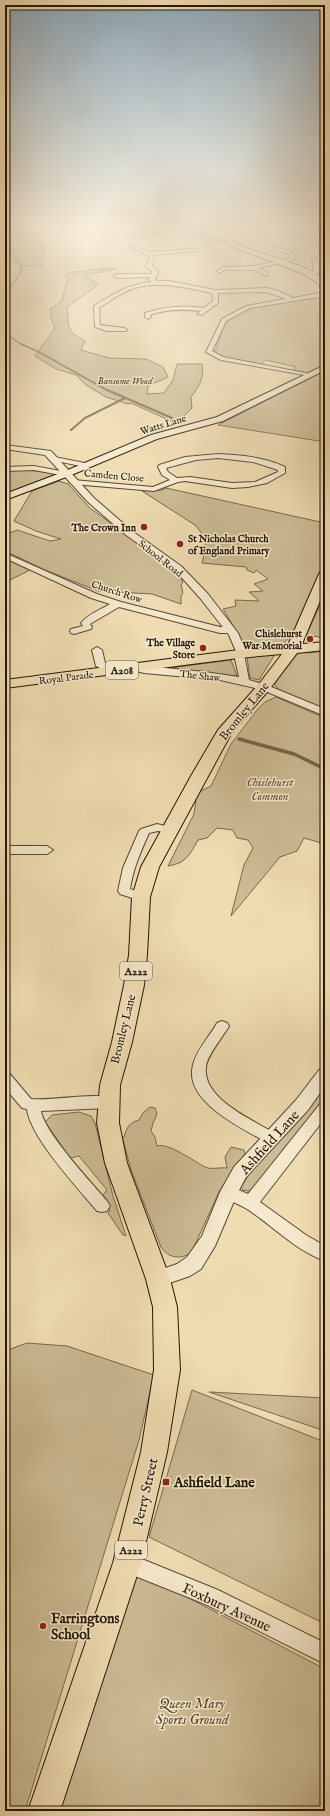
<svg xmlns="http://www.w3.org/2000/svg" width="330" height="1816" font-family="'IM FELL English',serif">
  <rect width="100%" height="100%" fill="#efdcb1"/>
  <filter id="stains"><feTurbulence type="fractalNoise" baseFrequency=".005" numOctaves="4"/><feColorMatrix values="0 0 0 0 .2 0 0 0 0 .09 0 0 0 0 .02 0 0 0 .5 -.17"/></filter>
  <radialGradient id="worn" r=".72"><stop offset=".6" stop-color="#630" stop-opacity="0"/><stop offset="1" stop-color="#630" stop-opacity=".3"/></radialGradient>
  <!-- green -->
  <path fill="#ccbb94" stroke="#78694d" d="M248,227H318L321,228L320,230L325,231V235H310L316,232C308,227 268,226 257,227C253,228 252,229 248,229Z
    M40,236L44,252L42,266H28L15,263L5,248V237Z
    M108,268L116,269L85,275L98,285L67,307C69,327 66,332 85,341L81,350L109,358L146,359L163,367L168,377L148,386L147,394L164,393L173,380L177,364H202C205,377 199,387 191,397L192,408L183,417L173,422L131,403L128,404L106,397L86,385L76,375L56,369L35,356L55,328L51,318L50,309L63,300V295L68,279L65,276L67,273Z
    M325,296V364L309,373L293,370L296,367L266,360L260,365L223,357L216,354L215,352C218,344 222,326 228,320C243,304 302,299 325,296Z
    M325,371V442L218,425L321,373Z
    M29,470L59,474L5,495V471Z
    M59,481L68,484L90,508L174,570L183,582L181,585L183,593L181,596V604L152,594L98,591L45,570L5,551V535L17,530L50,541L61,539L36,531L14,521L32,491Z
    M166,488L325,523V562L295,631L284,643L274,647L251,648L241,644L237,632L223,609L236,606L235,600L259,601L249,592L263,591L254,584L268,579L256,570L254,573L247,570L246,567L202,563C206,545 209,541 195,525L142,491L162,490Z
    M5,558L30,570L12,579L5,584Z
    M325,595V638L306,635Z
    M302,651L308,653L325,651V712L280,691L275,685V683L297,654Z
    M270,655L274,656L259,680L250,678L247,657Z
    M231,660L237,676L154,670Z
    M276,697L325,718V844L304,838L297,851L280,857L231,916L244,865L253,848L248,840L237,838L233,830L217,828L207,838L198,840C189,856 186,863 168,866L194,814L197,793L211,786L231,744L257,710L265,702Z
    M325,1086V1102L291,1140L253,1189L248,1191L243,1190L241,1187L254,1167Z
    M150,1107L155,1108L157,1114L153,1123L151,1131L155,1137L157,1146C168,1142 195,1162 205,1167C210,1170 221,1167 227,1168L225,1157L231,1147L244,1150L245,1154L220,1190L192,1251C182,1261 168,1258 161,1247L131,1170L122,1136L124,1137C127,1127 129,1123 139,1120L143,1113Z
    M79,1112L91,1116L95,1123L113,1196L126,1236L123,1235L108,1213L110,1210L101,1197L107,1190L79,1156L71,1158L68,1155L45,1122L52,1115Z
    M27,1343L67,1346L154,1375L139,1440L25,1811H5V1351Z
    M192,1390L325,1442V1624L149,1537Z
    M209,1392L325,1398V1431Z
    M131,1568L325,1669V1811H57Z"/>
  <g fill="none" stroke-linecap="round" stroke-linejoin="round">
    <!-- stream-far2 -->
    <path stroke="#74654a" stroke-width="1.5" d="M5,242L19,262L22,270L5,296
      M5,333L19,343L41,353"/>
    <!-- stream-far1 -->
    <path stroke="#74654a" stroke-width="2" d="M39,352L105,389L172,418
      M71,430L85,418L125,398"/>
    <!-- stream -->
    <path stroke="#74654a" stroke-width="3.5" d="M239,739L294,754L325,769"/>
    <!-- minor casing -->
    <g stroke="#564831" stroke-width="2">
      <path id="minor" d="M93,227L112,234L130,231L185,230L210,237L232,240L230,241L210,239L185,232L130,233L112,236L93,229Z
        M239,231L302,233L325,245V248L301,235L237,233Z
        M130,245L151,252L197,249L195,251L153,255L154,257L152,266L157,270L158,275L154,279L158,281H169L215,290L267,288L278,291L293,298L325,292V296L250,308L226,321L212,351L223,357L310,374V376L221,360L206,352L222,319L246,306L286,299L267,292L218,293V303L202,315L197,314L201,311C183,309 166,309 150,315L151,317L148,319L145,317V313C165,306 184,305 204,308L213,301L212,293C183,287 151,278 123,293C115,297 107,303 99,308L100,325L124,328L127,330L126,331H107L95,327L94,306C113,294 129,284 152,282L148,279L150,277L117,278L114,276L117,274H152V271L146,267L150,257L148,255L130,247Z
        M274,246L292,252L296,257L295,259L280,264V262L291,257L288,254L274,248Z
        M314,257L316,258L320,272L311,276L308,274L314,271L312,258Z
        M277,261L279,263L259,268L268,273L266,276L254,270H224L220,273L217,271L223,267L255,266Z
        M218,454C240,455 265,457 285,467V473L267,483L248,487L232,488L185,481L178,482L154,491L73,484L69,482L73,480L153,487L170,480L162,475L158,467L159,465L185,457ZM218,458L253,462L278,470V472L255,482L232,483L190,477L177,478L168,472L166,468L196,460Z
        M49,456L85,463L89,465L85,467L52,460L48,458Z
        M34,466L66,472L70,474L66,476L34,470L5,471V467Z
        M5,553L97,594L121,602L220,627H229L233,630L229,633H220L119,607L90,624L92,627L91,629L74,634L71,633L70,631L71,629L83,626L81,623C88,614 100,610 110,604L91,598L5,558Z
        M97,647L102,650L105,663L108,664L113,672L111,674H105L102,669L96,666L92,650Z
        M239,651L244,654L249,680L267,685L269,687L267,689L264,690L220,680L144,673L133,670L131,668L136,665L205,672L239,677L234,654Z
        M157,824L173,828L175,830L169,833L158,831L149,833C141,851 133,869 130,889L145,894L147,897L145,900L141,901L120,894L118,891L123,868L139,831L141,829Z
        M5,846H47L53,850L47,854H5Z
        M222,1021L227,1023L229,1026C223,1037 207,1055 206,1067C202,1099 253,1120 276,1134L278,1138L276,1142L271,1144L266,1142C242,1128 183,1101 193,1065C196,1050 210,1036 217,1023Z
        M5,1073L10,1074L31,1099C55,1101 93,1092 113,1098L115,1102L113,1106L108,1108L41,1111C44,1132 92,1183 107,1201L110,1206L107,1211L102,1212L97,1211C78,1188 30,1137 27,1109L22,1108L5,1088Z
        M325,1102V1118L260,1202L306,1235L325,1246V1261C295,1250 273,1226 247,1209C239,1204 225,1200 221,1192L224,1188L229,1186L248,1194L320,1104Z
        M127,1553L218,1590L325,1643V1664L205,1604L120,1570L117,1563L120,1556Z"/>
    </g>
    <!-- tertiary casing -->
    <g stroke="#564831" stroke-width="2">
      <path id="tertiary" d="M5,445L51,451L94,498L132,531L181,566L208,594L238,633L247,654L246,656H238L229,635L200,598L175,570L126,535L88,502L45,455L5,449Z
        M264,684L325,709V716L260,689L258,687Z
        M325,1068V1086L308,1110L246,1177L237,1194L215,1246L201,1269L190,1276L158,1287L151,1285L149,1279L151,1273L177,1264L187,1257L202,1236L220,1192L234,1167L296,1100L319,1070Z"/>
    </g>
    <!-- secondary casing -->
    <g stroke="#231706" stroke-width="2">
      <path id="secondary" d="M325,365V370L223,421L157,439L69,476L5,500V494L63,472L151,435L217,417Z"/>
    </g>
    <!-- primary casing -->
    <g stroke="#231706" stroke-width="2">
      <path id="primary" d="M240,227H247L233,241C258,257 306,260 325,282V289H322L315,281L301,273L226,244L225,242Z
        M325,570V589L302,644L325,642V650L297,653L269,690L232,732L159,867L150,897L147,955L144,985L132,1042L120,1085L119,1123L127,1163L170,1279L177,1307L180,1370L167,1452L141,1563L60,1811H28L113,1563L141,1452L154,1370L153,1307L146,1279L105,1163L97,1123L100,1085L112,1042L124,985L129,955L132,897L141,867L191,776L218,730L259,684L282,654L239,658L5,688V680L239,650L288,645L319,574L321,571Z"/>
    </g>
    <!-- minor -->
    <use href="#minor" fill="#f5e8cc" fill-rule="evenodd"/>
    <!-- tertiary -->
    <use href="#tertiary" fill="#f5e8cc" fill-rule="evenodd"/>
    <!-- secondary -->
    <use href="#secondary" fill="#f5e8cc" fill-rule="evenodd"/>
    <!-- primary -->
    <use href="#primary" fill="#efdcb1" fill-rule="evenodd"/>
  </g>
  <!-- sky -->
  <linearGradient id="sky" x2="0" y2="1"><stop stop-color="#8fa9bb"/><stop offset="0.47" stop-color="#f8efdc"/><stop offset="1" stop-color="#f8efdc" stop-opacity="0"/></linearGradient>
  <rect width="330" height="481" fill="url(#sky)"/>
  <!-- markers -->
  <g fill="#8f2418" stroke="#f5e8cc" stroke-width="1.5">
    <circle cx="144" cy="527" r="4"/>
    <circle cx="180" cy="544" r="4"/>
    <circle cx="310" cy="639" r="4"/>
    <circle cx="203" cy="648" r="4"/>
    <rect x="162" y="1478" width="8" height="8" rx="2"/>
    <circle cx="43" cy="1626" r="4"/>
  </g>
  <g text-anchor="middle" stroke-width="3" stroke-linejoin="round" paint-order="stroke">
    <!-- far-park labels -->
    <g font-size="10" font-style="italic" fill="#564831" stroke="#f5e8cc">
      <text x="125" y="384">Bansome Wood</text>
    </g>
    <!-- far-street labels -->
    <g font-size="10" fill="#231706" stroke="#f5e8cc">
      <text transform="translate(163 424) rotate(-17)" y="4">Watts Lane</text>
      <text transform="translate(114 475) rotate(5)" y="4">Camden Close</text>
      <text transform="translate(161 558) rotate(38)" y="4">School Road</text>
      <text transform="translate(117 591) rotate(18)" y="4">Church Row</text>
      <text transform="translate(200 675) rotate(6)" y="4">The Shaw</text>
      <text transform="translate(66 677) rotate(-7)" y="4">Royal Parade</text>
    </g>
    <!-- far-poi labels -->
    <g font-size="10" font-weight="bold" fill="#231706" stroke="#f5e8cc" text-anchor="end">
      <text x="136" y="531">The Crown Inn</text>
      <text x="188" y="542" text-anchor="start">St Nicholas Church<tspan x="188" dy="12">of England Primary</tspan></text>
      <text x="302" y="637">Chislehurst<tspan x="302" dy="12">War Memorial</tspan></text>
      <text x="195" y="646">The Village<tspan x="195" dy="12">Store</tspan></text>
    </g>
    <!-- shield labels -->
    <g fill="#f5e8cc" stroke="#625641" stroke-width="1">
      <rect x="106" y="661" width="32" height="18" rx="3"/>
      <rect x="120" y="962" width="32" height="18" rx="3"/>
      <rect x="115" y="1541" width="32" height="18" rx="3"/>
    </g>
    <g font-size="11" font-weight="bold" fill="#231706">
      <text x="122" y="674">A208</text>
      <text x="136" y="975">A222</text>
      <text x="131" y="1554">A222</text>
    </g>
    <!-- street labels -->
    <g font-size="12" fill="#231706" stroke="#f5e8cc">
      <text transform="translate(244 711) rotate(-51)" y="4">Bromley Lane</text>
      <text transform="translate(123 1029) rotate(-76)" y="4">Bromley Lane</text>
    </g>
    <!-- park labels -->
    <g font-size="12" font-style="italic" fill="#564831" stroke="#f5e8cc">
      <text x="270" y="786">Chislehurst<tspan x="270" dy="14">Common</tspan></text>
    </g>
    <!-- near-street labels -->
    <g font-size="14" fill="#231706" stroke="#f5e8cc">
      <text transform="translate(269 1142) rotate(-48)" y="5">Ashfield Lane</text>
      <text transform="translate(145 1492) rotate(-77)" y="5">Perry Street</text>
      <text transform="translate(227 1607) rotate(25)" y="5">Foxbury Avenue</text>
    </g>
    <!-- near-poi labels -->
    <g font-size="14" font-weight="bold" fill="#231706" stroke="#f5e8cc" text-anchor="start">
      <text x="174" y="1487">Ashfield Lane</text>
      <text x="51" y="1623">Farringtons<tspan x="51" dy="16">School</tspan></text>
    </g>
    <!-- near-park labels -->
    <g font-size="14" font-style="italic" fill="#564831" stroke="#f5e8cc">
      <text x="192" y="1708">Queen Mary<tspan x="192" dy="16">Sports Ground</tspan></text>
    </g>
  </g>
  <!-- margin -->
  <rect width="330" height="1816" fill="none" stroke="#efdcb1" stroke-width="20"/>
  <rect x="6" y="6" width="318" height="1804" fill="none" stroke="#231706" stroke-width="2"/>
  <rect x="10" y="10" width="310" height="1796" fill="none" stroke="#231706"/>
  <rect width="100%" height="100%" filter="url(#stains)"/>
  <rect width="100%" height="100%" fill="url(#worn)"/>
</svg>
